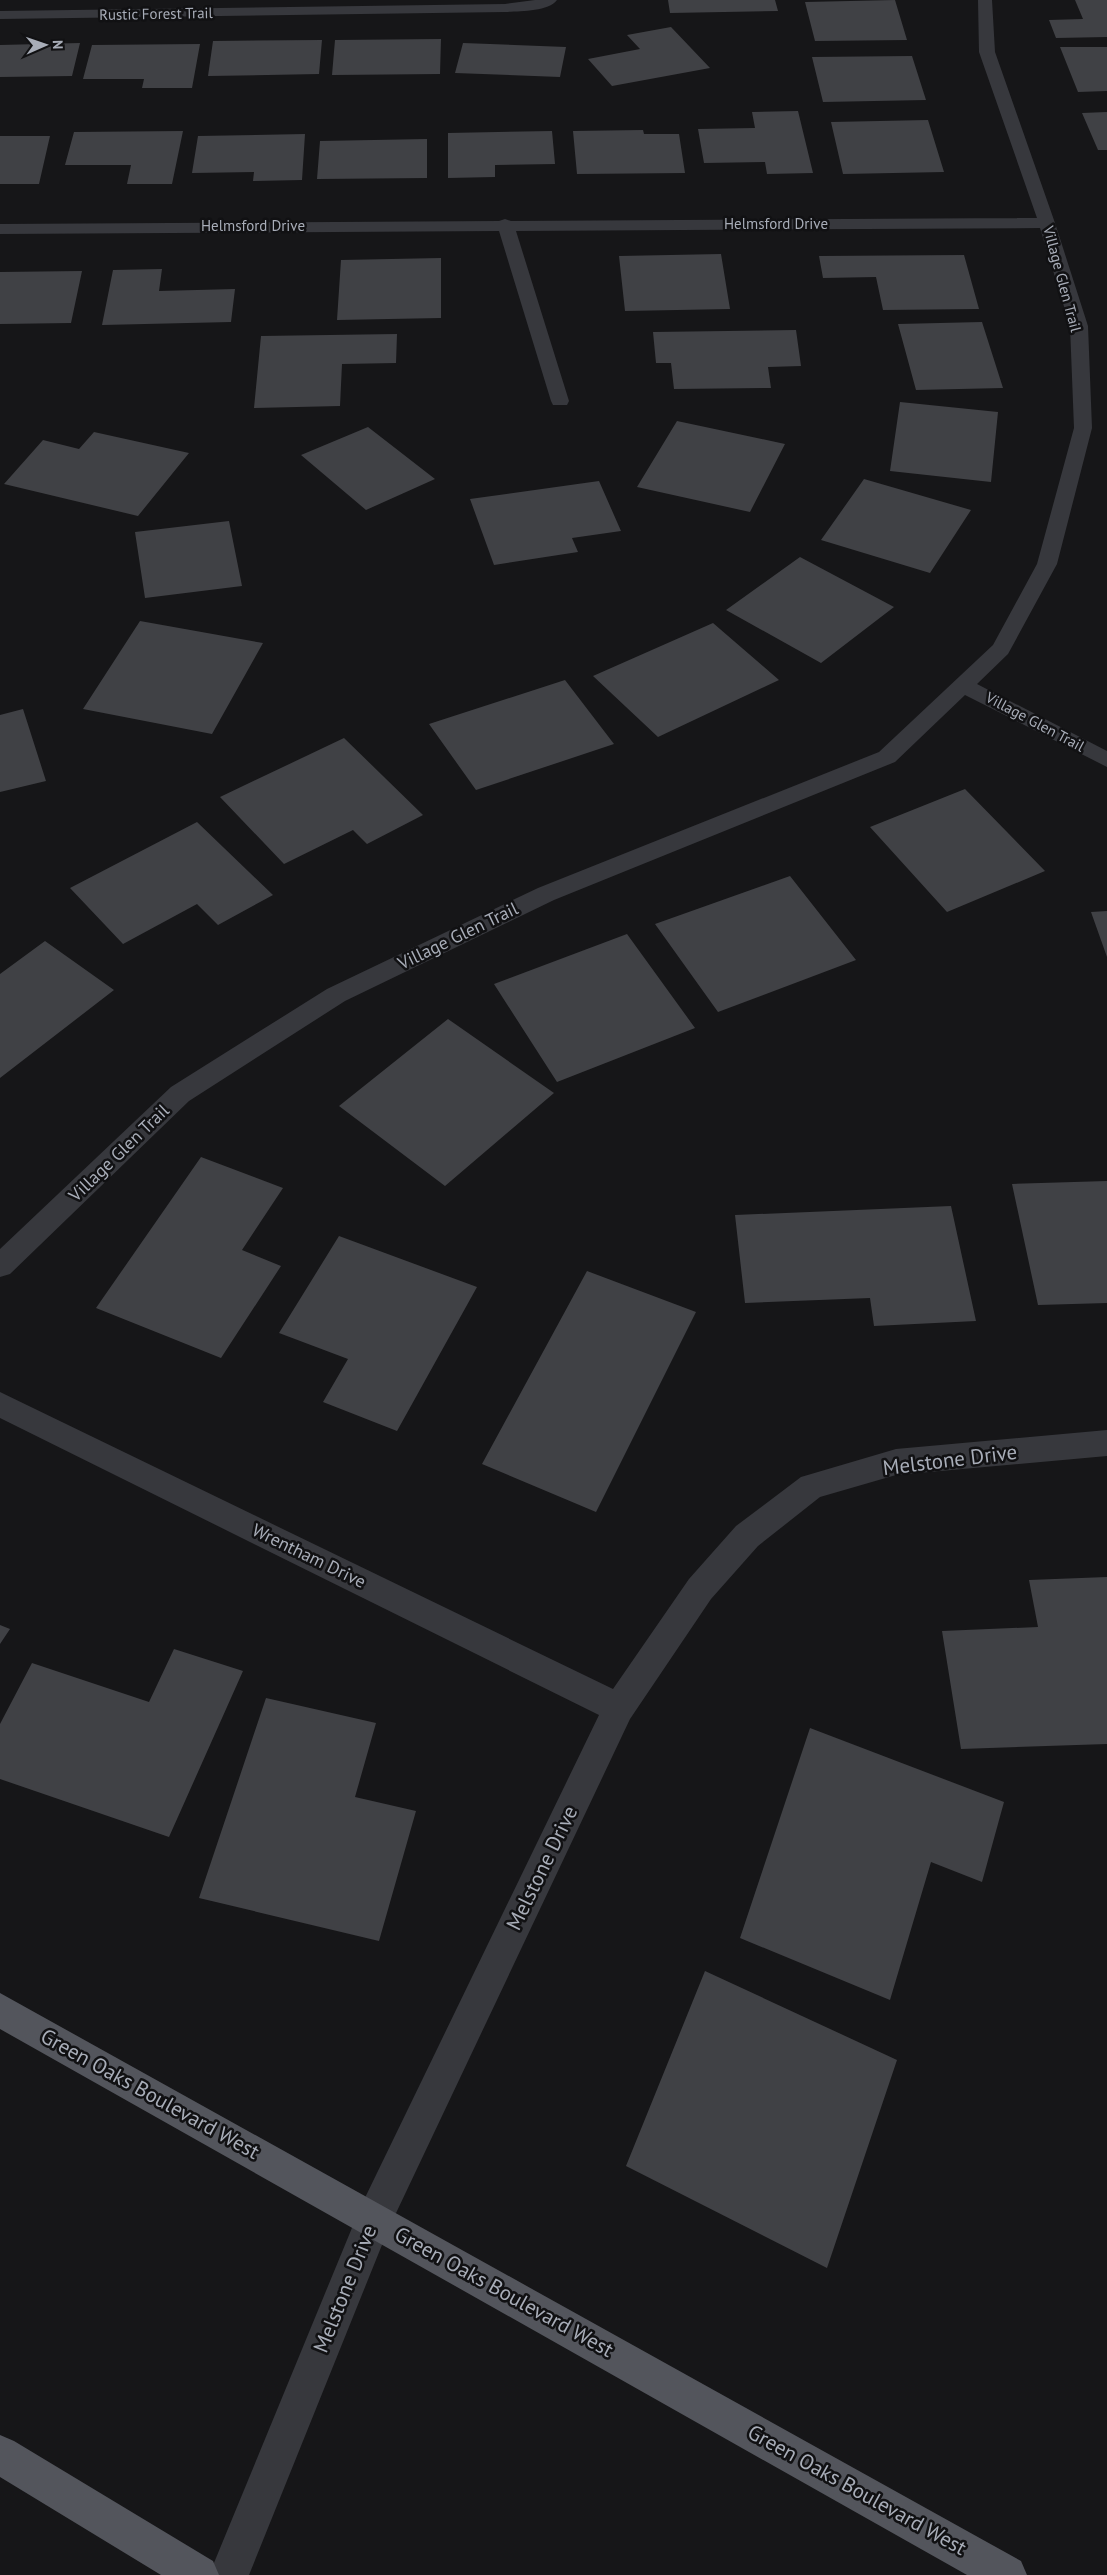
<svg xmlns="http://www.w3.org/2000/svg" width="1107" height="2575" font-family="'PT Sans',sans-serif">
  <rect width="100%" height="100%" fill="#161618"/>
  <!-- building -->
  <path fill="#404145" d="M668,0H775L778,11L670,13Z
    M895,0L907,40L815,41L805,2Z
    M1075,0H1107V37L1056,38L1049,20L1083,19Z
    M671,27L710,68L612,86L588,59L640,49L627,35Z
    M441,39L440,74L332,75L335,40Z
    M322,40L319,74L208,76L213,41Z
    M80,43L72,76L0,77V45Z
    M463,43L566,47L560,77L455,73Z
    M200,44L192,88H142L144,79H83L92,45Z
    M1060,47H1107V91L1078,92Z
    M912,56L926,100L823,102L812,57Z
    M798,111L813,173L767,174L765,162L704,163L698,129L755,128L752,112Z
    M1107,112V150H1098L1082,113Z
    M928,120L944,172L843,174L831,122Z
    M643,130L644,134H679L685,173L577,174L573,131Z
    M183,131L172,184H127L131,165H65L74,132Z
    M552,131L555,164L495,165V177L448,178V133Z
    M305,134L302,180L253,181L254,172L192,173L198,136Z
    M0,136H50L39,184H0Z
    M427,139V178L317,179L320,141Z
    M721,254L730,309L625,311L619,256Z
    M964,255L979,309L883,310L876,277L823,278L819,256Z
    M441,258V318L337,320L341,260Z
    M162,269L159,291L235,289L231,322L102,325L113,270Z
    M82,271L71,323L0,324V272Z
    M982,322L1003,388L916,390L898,324Z
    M796,330L801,366L768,367L771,388L674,389L671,363H656L653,332Z
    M397,334L396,363L342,364L340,406L254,408L261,336Z
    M900,402L998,412L991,482L890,471Z
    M677,421L785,444L750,512L637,487Z
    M368,427L435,479L366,510L301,455Z
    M94,432L189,453L138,516L4,484L43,440L79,449Z
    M864,479L971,510L930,573L821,540Z
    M599,481L621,531L572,538L578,552L494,565L470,499Z
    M229,521L242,586L145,598L135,532Z
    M800,557L894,607L821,663L726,610Z
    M140,621L263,643L212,734L83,709Z
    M713,623L779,680L658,737L593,676Z
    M565,680L614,744L476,790L429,724Z
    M23,709L46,781L0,792V715Z
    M344,738L423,815L367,844L353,830L284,864L220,797Z
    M965,789L1045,871L947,912L870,827Z
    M197,822L273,895L218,925L197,904L123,944L70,888Z
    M790,876L856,960L718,1012L655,924Z
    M1107,911V957L1091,912Z
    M627,934L695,1028L557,1082L494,984Z
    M45,941L114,990L0,1078V974Z
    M448,1019L554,1093L445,1186L339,1106Z
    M201,1157L283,1188L242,1250L281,1266L221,1358L96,1308Z
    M1107,1181V1303L1038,1305L1012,1184Z
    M951,1206L976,1321L874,1326L870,1298L745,1303L735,1215Z
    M339,1236L477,1287L397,1431L323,1402L348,1359L279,1333Z
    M587,1271L696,1312L596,1512L482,1464Z
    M1107,1577V1744L961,1749L942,1631L1038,1627L1029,1580Z
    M0,1625L10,1629L0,1644Z
    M174,1649L243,1671L169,1837L0,1779V1724L32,1663L149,1702Z
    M266,1698L376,1723L355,1797L416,1811L379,1941L199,1898Z
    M810,1728L1004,1802L982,1882L931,1862L890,2000L740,1938Z
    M705,1971L897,2060L827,2268L626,2166Z"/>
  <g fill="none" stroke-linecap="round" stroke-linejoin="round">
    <!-- minor -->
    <path fill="#37383d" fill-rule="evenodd" d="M535,0H557C548,12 519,11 505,12L0,19V11L505,4Z
      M978,0H992L995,52L1055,223L1088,326L1092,428L1057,564L1008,654L977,684L1107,751V767L965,695L895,762L554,900L345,1001L189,1101L10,1274L0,1277V1249L171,1087L327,989L538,888L879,752L993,645L1037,564L1074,428L1070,326L1040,228L516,231L569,401L567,405H553L551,401L499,231L0,234V224L499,221L505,219L511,221L1037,218L979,52Z
      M0,1392L613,1689L689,1579L736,1526L801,1477L896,1449L1107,1430V1456L896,1475L820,1497L758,1546L711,1599L630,1719L388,2230L249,2575H209L361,2206L599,1715L0,1418Z"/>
    <!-- major -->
    <path fill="#53555c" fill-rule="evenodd" d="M0,1993L1021,2561L1027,2575H967L0,2029Z
      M0,2435L14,2441L213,2561L219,2575H161L0,2477Z"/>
  </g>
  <g text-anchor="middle" stroke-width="5" stroke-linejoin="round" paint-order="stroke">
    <!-- far-street labels -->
    <g font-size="15" fill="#a8adb8" stroke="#111113">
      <text transform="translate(156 14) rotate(-1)" y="5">Rustic Forest Trail</text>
      <text x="776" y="229">Helmsford Drive</text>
      <text x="253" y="231">Helmsford Drive</text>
      <text transform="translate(1062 279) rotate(75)" y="5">Village Glen Trail</text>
      <text transform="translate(1035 722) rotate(28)" y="5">Village Glen Trail</text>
    </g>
    <!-- street labels -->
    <g font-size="18" fill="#a8adb8" stroke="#111113">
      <text transform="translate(458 936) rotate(-26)" y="6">Village Glen Trail</text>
      <text transform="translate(119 1153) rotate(-44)" y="6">Village Glen Trail</text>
      <text transform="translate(309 1556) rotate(26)" y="6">Wrentham Drive</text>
    </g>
    <!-- near-street labels -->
    <g font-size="21" fill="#a8adb8" stroke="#111113">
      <text transform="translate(950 1460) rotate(-7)" y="7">Melstone Drive</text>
      <text transform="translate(542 1868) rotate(-64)" y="7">Melstone Drive</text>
      <text transform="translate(150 2094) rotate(29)" y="7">Green Oaks Boulevard West</text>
      <text transform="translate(345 2289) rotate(-68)" y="7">Melstone Drive</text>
      <text transform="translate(504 2292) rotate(29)" y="7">Green Oaks Boulevard West</text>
      <text transform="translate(857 2490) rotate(29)" y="7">Green Oaks Boulevard West</text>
    </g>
  </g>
  <!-- north arrow -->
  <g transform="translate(45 45) rotate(88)" stroke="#111113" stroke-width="4" paint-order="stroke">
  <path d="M0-4L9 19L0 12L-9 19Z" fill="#a8adb8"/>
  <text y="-8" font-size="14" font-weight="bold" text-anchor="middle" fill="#a8adb8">N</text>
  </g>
</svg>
